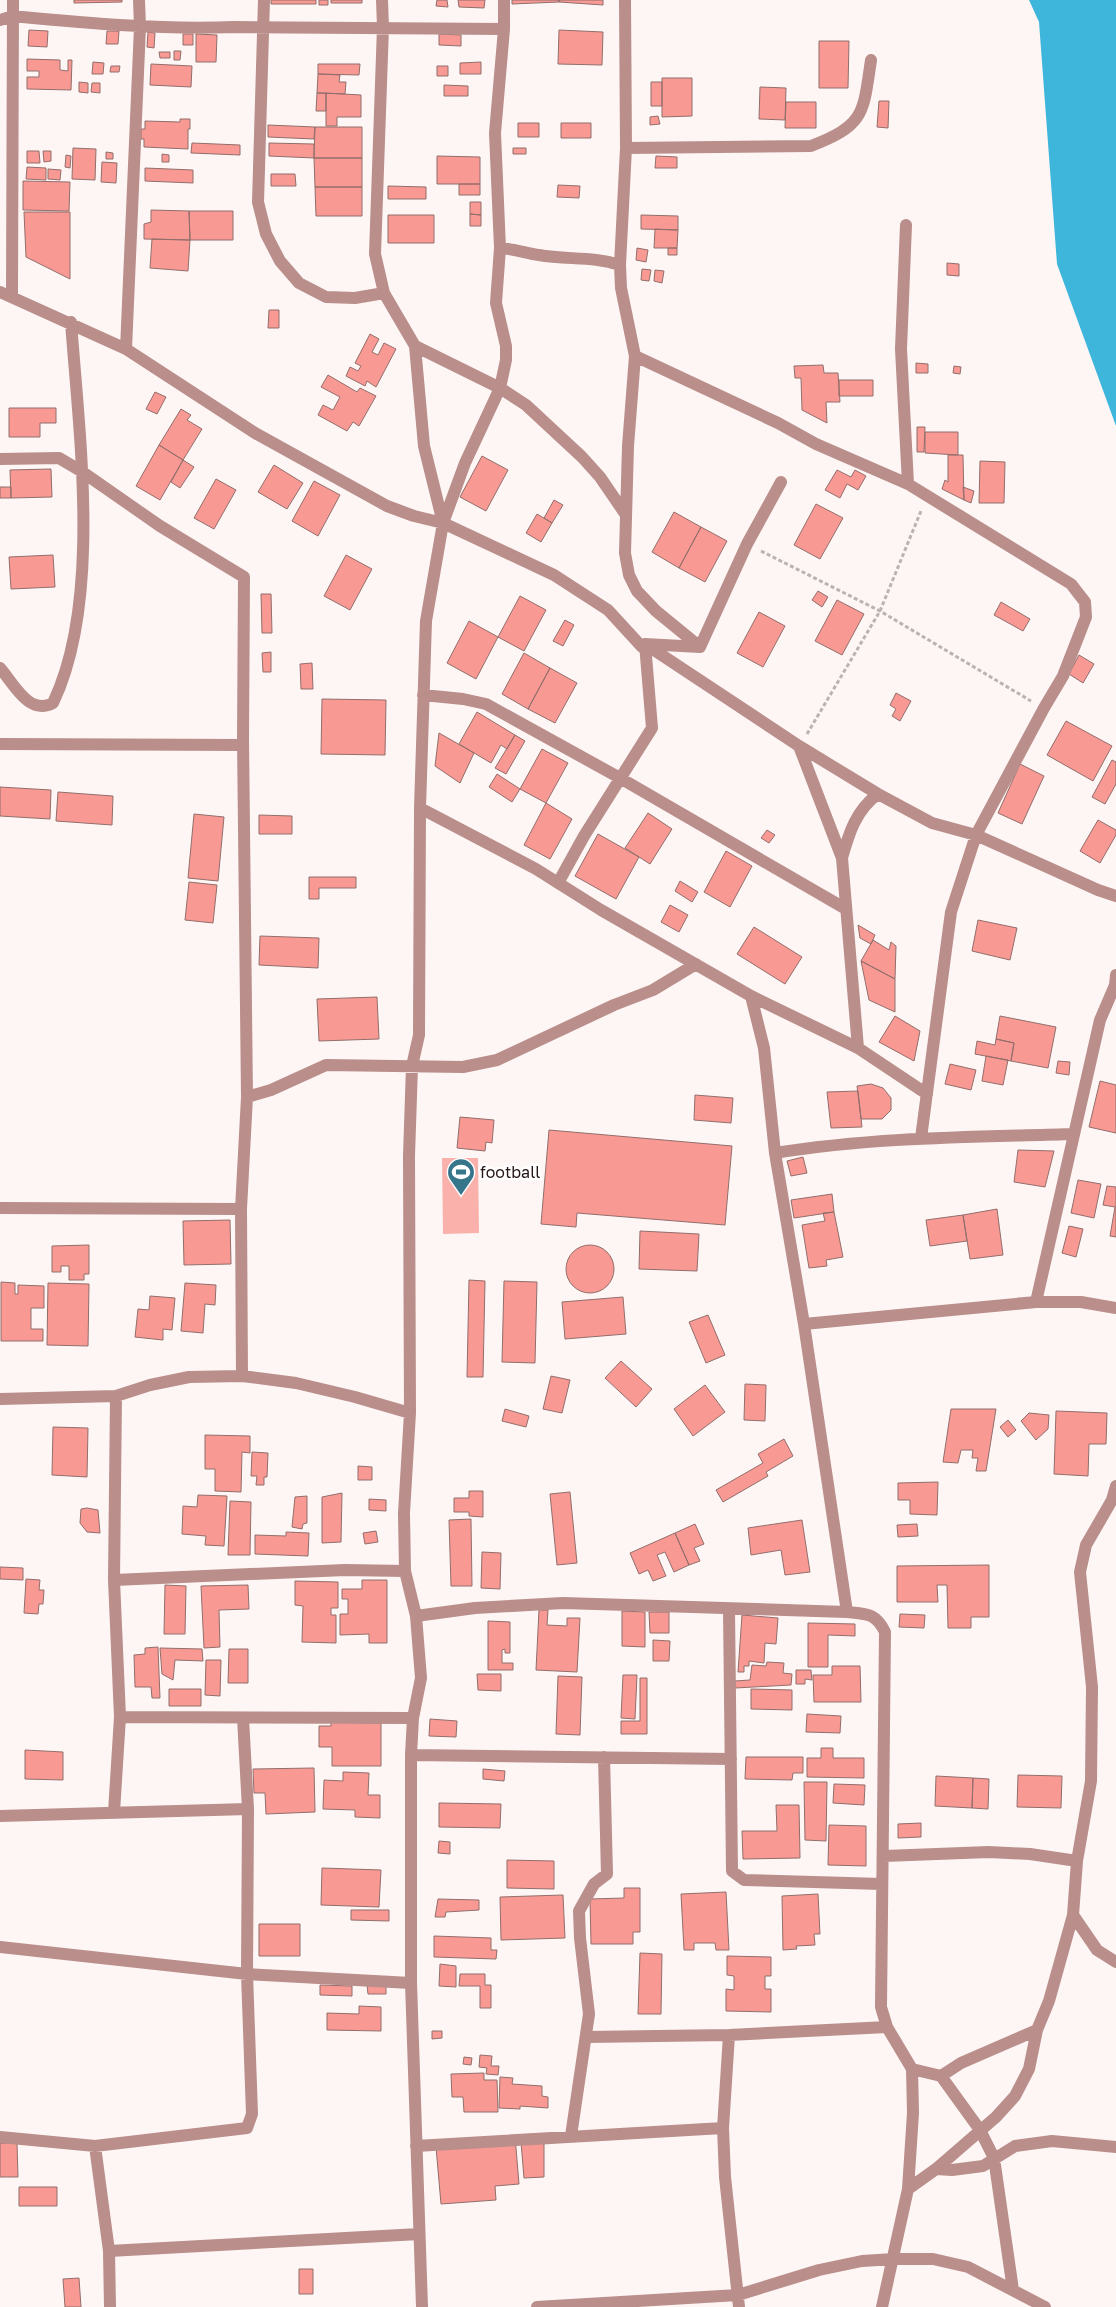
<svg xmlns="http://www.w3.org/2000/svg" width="1116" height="2307" font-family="'Golos Text',sans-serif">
  <rect width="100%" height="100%" fill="#fef6f5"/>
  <!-- green -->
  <path fill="#fab1ac" d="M442,1158H478L479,1233L443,1234Z"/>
  <!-- water -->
  <path fill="#3eb5db" d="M1029,0H1116V426L1057,264L1039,22Z"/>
  <!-- building -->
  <path fill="#f99994" stroke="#926e6b" d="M74,0H122V2L74,3Z
    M271,0H316V4H271Z
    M319,0H328V5H319Z
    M331,0H362V3H331Z
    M437,0H447L448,7L436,6Z
    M458,0H485L484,8L459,7Z
    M512,0H559V2L512,4Z
    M559,0H603V5L559,2Z
    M29,30L48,31L47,47L28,46Z
    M559,30L603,32L602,65L558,64Z
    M107,31H119L118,44H106Z
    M148,32L155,33L154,48L147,47Z
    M183,34H193V45H183Z
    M196,34L217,35L216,62H196Z
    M439,34L461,35V46L439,45Z
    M819,41H849L848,88H819Z
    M174,51H181L180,60H174Z
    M159,52H170V58H160Z
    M27,59L60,60V70L68,71V60H72L71,90L27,89V77H39V71H27Z
    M93,62L104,63L103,74H92Z
    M481,62V74H460V63Z
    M151,64L192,66L191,87L150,85Z
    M318,64H360L359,75L318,74Z
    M111,66H120L119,72H110Z
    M437,66H448V76H437Z
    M318,74L340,75L339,82H346L345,94L317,93Z
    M662,78H692V116L662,117Z
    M79,82L88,83V93L79,92Z
    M651,82H662V106H651Z
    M92,83H100V93L91,92Z
    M444,85L468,86V96H444Z
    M760,87L786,88L785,120L759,119Z
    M317,93H326V111H316Z
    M326,93L361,95V117H337V126H326Z
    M879,101H889L888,128L877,127Z
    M786,102H816V128H785Z
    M658,116L660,124L650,125V117Z
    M180,119H190V129H188V149L144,147V139H141V129H145V121L180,122Z
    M518,123H539V137H518Z
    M561,123H591V138H561Z
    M268,125L315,127L314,139L268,137Z
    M315,127H362V158H314Z
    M192,143L240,145V155L191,153Z
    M269,143L314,144V158L269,156Z
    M73,148L96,149L95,180L72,179Z
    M513,148H526V154H513Z
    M27,151H39L40,163H27Z
    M43,151H51V161L44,162Z
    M106,152L113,153V159H106Z
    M162,154L169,155V162H162Z
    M66,155L71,156L70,168L65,167Z
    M437,156L480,157V184H437Z
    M656,156L677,157V168H655Z
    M314,158H362V187H315Z
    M102,162L117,163L116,183L101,182Z
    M27,167L46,168V180L26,179Z
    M145,168L193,170V183L145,181Z
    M48,169L61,170L60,180L48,179Z
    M271,174H295L296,186H271Z
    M23,181L70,182L69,211L23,210Z
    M459,184H480V195H459Z
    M558,185L580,186L579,198L557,197Z
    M388,186L426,187V199H388Z
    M315,187H362V216H316Z
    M470,202H481V215L470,214Z
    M151,210L189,211L190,240L144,239V224L151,222Z
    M189,211H233V240H190Z
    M24,212H70V279L26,257Z
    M470,214L481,215V226H470Z
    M388,215H434V243H388Z
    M641,215L678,216V230L641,229Z
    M655,229L678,230L677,248H654Z
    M152,239L190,240L188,271L150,268Z
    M637,248L648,250L646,262L636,260Z
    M668,248H677V255H668Z
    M947,263L959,264V276L947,275Z
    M642,269L651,270L649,281L641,280Z
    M655,270L664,271L662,283L654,281Z
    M269,310H279V328H268Z
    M370,334L379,339L372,352L378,355L384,343L396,349L376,387L367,381L365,386L346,376L350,367L358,371L361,366L355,363Z
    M916,363L928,364V373H916Z
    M823,365L824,373H838L840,402H826L827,423L802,410L801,378H795L794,366Z
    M954,366L961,367L960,374L953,373Z
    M328,375L357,392L360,388L376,396L359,426L353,422L347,431L318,415L323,405L333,410L340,397L321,387Z
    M839,380H873V396H839Z
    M155,392L166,397L157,414L146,409Z
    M9,408H56V423H40V437H9Z
    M181,409L191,415L187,420L202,429L183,460L159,445Z
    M917,427H925L924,452H917Z
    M925,432H958V455L925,453Z
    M159,445L183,460L160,500L136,486Z
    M948,455H963L964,500L942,489L945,480L948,482Z
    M482,456L508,470L486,511L460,497Z
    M183,460L194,467L180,488L171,482Z
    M980,461L1005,462L1004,503H979Z
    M274,465L303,483L287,509L258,492Z
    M51,469L52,497L11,498L10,470Z
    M837,470L851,477L855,470L866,476L858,490L847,484L840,498L825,490Z
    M216,479L236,490L214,529L194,518Z
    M314,481L340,495L318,536L292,521Z
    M0,487H11V498H0Z
    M963,487L974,491L971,503L964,500Z
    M554,500L563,505L552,523L544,518Z
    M816,504L843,518L820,559L794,545Z
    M674,512L701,527L679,568L652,552Z
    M537,514L552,523L541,542L526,533Z
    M701,527L727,541L705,582L679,568Z
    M53,555L55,587L11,589L9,557Z
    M346,555L372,569L350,610L324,596Z
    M818,591L828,597L822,607L812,600Z
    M261,594H271L272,633H262Z
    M520,596L546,610L524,651L498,637Z
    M837,600L864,614L842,655L815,641Z
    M1001,602L1030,619L1023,631L994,615Z
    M759,612L785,626L763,667L737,653Z
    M565,620L574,625L563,646L553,641Z
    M469,621L498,637L476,679L447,663Z
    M271,652V672H263L262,653Z
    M524,653L550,668L528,709L502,694Z
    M1079,655L1094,664L1083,683L1069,674Z
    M312,663L313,689H301L300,664Z
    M550,668L577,683L555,723L528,709Z
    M896,693L911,701L900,721L892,716L896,709L890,705Z
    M322,699L386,700L385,755L321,754Z
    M477,712L515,735L507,749L501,745L491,763L459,744Z
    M1066,721L1112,746L1093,781L1047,755Z
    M439,733L474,753L460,783L435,766Z
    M515,735L525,741L506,774L495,768Z
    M542,749L568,763L546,803L520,789Z
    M1112,760L1116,762V784L1105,804L1092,797Z
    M1020,764L1044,776L1022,824L998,813Z
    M497,774L520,789L512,802L489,787Z
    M0,787L51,790L50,819L0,816Z
    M58,792L113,796L112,825L56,821Z
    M546,803L572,819L550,859L524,845Z
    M648,813L672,829L650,864L625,848Z
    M194,814L224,817L218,881L188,878Z
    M259,815L292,816V834H259Z
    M1098,820L1116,830V835L1100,863L1080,851Z
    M767,830L775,835L769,843L761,838Z
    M598,834L639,857L616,899L575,876Z
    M726,851L752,866L730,907L704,892Z
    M309,877H356V888H319V899H309Z
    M680,881L698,892L692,902L675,891Z
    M189,882L217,885L213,923L185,920Z
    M670,905L688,915L679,932L661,922Z
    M978,920L1017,928L1010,960L972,951Z
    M858,925L875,935L871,944L860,938Z
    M754,927L802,957L785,984L737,954Z
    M260,936L319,938L318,968L259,965Z
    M873,940L889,950L891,942L896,946L895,979L861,961Z
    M861,961L895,979V1012L869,1000Z
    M377,997L379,1039L319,1041L317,999Z
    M895,1016L920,1031L914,1061L879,1042Z
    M1000,1016L1056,1027L1048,1068L1011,1061L1014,1043L996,1039Z
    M996,1039L1014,1043L1011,1061L975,1054L977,1041L995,1045Z
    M986,1056L1008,1060L1003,1085L982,1081Z
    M1058,1061L1070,1062L1069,1075L1056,1073Z
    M950,1064L976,1070L971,1090L945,1084Z
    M1100,1081L1116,1085V1133L1089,1127Z
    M871,1084L883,1088L891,1098V1110L882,1119H861L857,1086Z
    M858,1091L862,1127L831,1128L827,1092Z
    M695,1095L733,1098L731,1123L694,1120Z
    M460,1117L494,1120L492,1143L486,1142L485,1151L457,1148Z
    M549,1130L732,1146L725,1225L577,1213L576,1227L541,1224Z
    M1018,1150L1054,1151L1045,1187L1014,1182Z
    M803,1157L807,1173L791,1176L787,1161Z
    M1078,1180L1101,1184L1094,1218L1071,1213Z
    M1107,1186L1116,1187V1237L1110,1236L1115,1207L1103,1205Z
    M832,1194L834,1212L794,1218L791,1200Z
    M997,1209L1003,1255L970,1259L963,1215Z
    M834,1212L843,1257L826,1260L827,1266L809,1268L802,1225L825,1221L823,1213Z
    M963,1215L967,1241L930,1246L926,1220Z
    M230,1220L231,1264L184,1265L183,1221Z
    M1069,1226L1083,1229L1076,1257L1062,1253Z
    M640,1231L699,1234L697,1271L639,1269Z
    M89,1245V1274H84V1280H69V1266H61V1272H52V1246Z
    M566 1269a24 24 0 1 1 48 0a24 24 0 1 1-48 0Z
    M469,1280L485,1281L483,1377H467Z
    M504,1281L537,1282L535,1363L502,1362Z
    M1,1282L15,1283V1294H18V1285L44,1286V1308H31V1329H43V1341H1Z
    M48,1283L89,1284L88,1346L47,1345Z
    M185,1283L216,1285L215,1305L205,1304L203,1333L181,1331Z
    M150,1296L175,1298L172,1330L163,1329V1340L135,1337L138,1309L149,1310Z
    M623,1297L626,1334L565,1339L562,1302Z
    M708,1315L725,1355L706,1363L689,1322Z
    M621,1361L652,1389L636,1407L605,1378Z
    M551,1376L570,1380L562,1413L543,1409Z
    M745,1384L766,1385L765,1421L744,1420Z
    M705,1385L725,1412L693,1436L674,1409Z
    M505,1409L529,1416L526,1427L502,1421Z
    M951,1409H996L986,1471H976L978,1458H972L973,1450H961L958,1463L943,1462Z
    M1056,1411L1107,1413L1106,1444H1089L1088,1476L1054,1474Z
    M1029,1413L1049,1415L1048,1429L1036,1440L1021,1421Z
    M1008,1420L1016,1430L1008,1437L1000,1427Z
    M53,1427L88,1428L87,1477L52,1475Z
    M205,1435L250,1436V1453L242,1452L241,1492L215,1491V1469H205Z
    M784,1439L793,1456L766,1472L768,1476L723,1502L716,1490L763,1463L758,1454Z
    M252,1452L268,1453L267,1477H264V1485H256L257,1476H251Z
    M358,1466L372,1467V1480H358Z
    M938,1482L937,1515L910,1514V1500H898V1483Z
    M469,1491H483V1517L469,1516V1512H454V1498H469Z
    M570,1492L577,1563L557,1565L550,1494Z
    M342,1493L341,1542L322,1543V1497Z
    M198,1495L227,1496L224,1546L205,1545L206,1536L182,1534L183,1506L197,1507Z
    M307,1496V1523L303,1524L302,1529L292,1527L295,1497Z
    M369,1499L386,1500V1511L369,1510Z
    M230,1501L251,1502L250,1555H228Z
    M87,1508L98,1510L100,1533L87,1532L80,1523L81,1509Z
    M471,1519L472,1586H451L449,1520Z
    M802,1520L810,1572L785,1575L781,1550L751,1555L748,1528Z
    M695,1524L704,1544L694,1548L700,1561L689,1565L675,1533Z
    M917,1524L918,1536L898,1537L897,1525Z
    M376,1531L378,1542L365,1544L363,1533Z
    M286,1532L309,1533L308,1556L255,1554V1535L286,1536Z
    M675,1533L689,1565L674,1572L665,1552L657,1555L666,1576L653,1581L648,1570L639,1574L630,1553Z
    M482,1552L501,1553L500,1589L481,1588Z
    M989,1565V1617H971V1628H948L947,1585H937L938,1602H897V1566Z
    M0,1567L23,1568V1580L0,1579Z
    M26,1579L40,1580L39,1590H44L43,1604H39L38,1614L24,1613Z
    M362,1580H387V1643H369V1634L340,1635V1614H348V1599H342V1589H362Z
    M295,1581L338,1582V1608H331V1615H336V1643L302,1642L303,1606L295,1605Z
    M165,1585L186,1586L185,1634H164Z
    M248,1585L249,1609L219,1610L220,1647L204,1648L201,1586Z
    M539,1610H548L547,1625L567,1626V1618H580L577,1672L536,1670Z
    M622,1611L645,1612V1647L622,1646Z
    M649,1612H669V1633H650Z
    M900,1614L925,1615L924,1628L899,1627Z
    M742,1615L778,1618L776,1644L765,1643L764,1663L749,1661V1666H744V1672H738Z
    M488,1621L510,1622V1653H505V1649L502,1650V1663H513V1670H488Z
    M808,1623L855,1624V1636L828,1635V1667H808Z
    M653,1640L670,1641L669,1661H653Z
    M158,1647L160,1698H152L151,1687H135L134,1655L145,1654V1648Z
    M160,1648L202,1649L203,1661L175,1660L173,1680L162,1674Z
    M229,1649H248V1683H228Z
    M206,1660H221L220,1696L205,1695Z
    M767,1662L784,1663L783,1673L792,1674L791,1685L735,1688V1681L750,1680L752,1665L766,1666Z
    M832,1666H860L861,1702H814L813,1675H832Z
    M796,1670H811L812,1680L805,1679V1684H796Z
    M477,1674H501V1691L478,1690Z
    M623,1675H637L635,1719L621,1718Z
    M558,1676L582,1677L580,1735L556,1734Z
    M640,1678H647V1734H621V1721H640Z
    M169,1689H201V1706H169Z
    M751,1689L792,1690V1710L751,1709Z
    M807,1714L841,1716L840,1733L806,1732Z
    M430,1719L457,1721L456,1737L429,1736Z
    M331,1722L381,1723V1766H332V1747H319V1726H331Z
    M821,1748H833V1758H864V1778L807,1777V1758H821Z
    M25,1750L63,1752V1780L25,1779Z
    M746,1757H803V1773H793L792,1780L745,1779Z
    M314,1768L315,1812L266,1814L265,1793H254L253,1769Z
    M483,1769L505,1771L504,1781L483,1779Z
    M343,1772L369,1773L368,1795H380V1818L355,1817V1810L323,1809L324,1780L343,1781Z
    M1018,1775L1062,1776L1061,1808L1017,1807Z
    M936,1776L973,1778L972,1808L935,1806Z
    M973,1778L989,1779L988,1809L972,1808Z
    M804,1782H827L826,1841L805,1840Z
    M834,1784L865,1785L864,1805L833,1803Z
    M439,1803L501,1804L500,1828L439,1827Z
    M776,1805H799L800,1858L743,1859L742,1831H777Z
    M921,1823V1837L898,1838V1824Z
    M829,1825L866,1826V1866L828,1865Z
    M439,1841L450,1842V1854L438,1853Z
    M507,1860L554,1861V1889L507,1888Z
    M322,1868L381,1870L379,1907L321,1905Z
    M624,1888H640V1932H633V1944H591L590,1899L624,1898Z
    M726,1892L729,1950H716L715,1943H694V1950H684L681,1894Z
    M818,1894L820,1934H814L815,1945L796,1946L797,1949L783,1950L782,1896Z
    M563,1895L565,1938L501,1940L500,1897Z
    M438,1899L479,1900V1910L446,1912L445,1917H435Z
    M351,1910H389V1921L351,1920Z
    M259,1924H300V1956H259Z
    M434,1936L491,1938V1950H497L496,1959L434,1957Z
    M640,1953L662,1954L661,2014H638Z
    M727,1956L771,1957V1976H765V1989H771V2012L726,2011V1989L734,1990V1976L727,1975Z
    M440,1964L456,1966V1987L439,1986Z
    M460,1974H485V1985H491V2008H480V1986H459Z
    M320,1985L352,1986V1996L320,1995Z
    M367,1985H386V1994H368Z
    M359,2006L381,2007V2031L327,2030V2013L359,2014Z
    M432,2031H442V2038L432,2039Z
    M480,2055L492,2056L491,2066H499L498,2075L486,2074L487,2068L479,2067Z
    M464,2057L472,2058L471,2065L463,2064Z
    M484,2073V2080H497L498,2112H464L463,2097H452L451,2074Z
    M500,2077L513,2078L512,2084L542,2086V2096L548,2097V2108L520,2106V2109L499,2108Z
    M515,2136L519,2184L495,2186L496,2200L441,2204L436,2147Z
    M544,2141V2177L524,2178L521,2142Z
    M0,2143H17L18,2177H0Z
    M19,2187H57V2206H19Z
    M299,2269H313V2294H299Z
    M79,2278L81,2307H65L63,2279Z"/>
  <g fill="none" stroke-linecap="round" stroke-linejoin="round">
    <!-- path -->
    <path stroke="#bcb2b1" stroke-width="3" stroke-dasharray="4 2.5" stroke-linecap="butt" d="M761,551L880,611L1031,701
      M807,734L880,611L921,511"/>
    <!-- minor -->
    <path stroke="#b98e8b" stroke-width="12" d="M264,0L258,202L266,234L280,261L299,283L326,297L355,298L384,293
      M382,0L383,27L375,254L384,293L415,346L424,446L443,523L426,621L420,808L419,1035L412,1066L409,1156L410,1413L404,1513L405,1571L416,1616L421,1678L413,1718L411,1755V1983L422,2307
      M504,0V29L495,133L500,248C514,249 526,253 539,255C566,260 593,256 620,265L621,288L635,356L628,446L625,553L629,575L637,591L656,611L700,647
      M0,20L13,16C87,23 160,30 234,27L504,29
      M626,148L811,146C865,125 863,114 871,60
      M906,225L901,349L908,484
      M620,265L626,148L625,0
      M0,292L126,349L255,433L387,506L414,516L443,523L465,463L500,388L506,360V346L496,303L500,248
      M12,296L13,0
      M415,346L500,388L526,405L582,457L600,477L626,515
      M126,349L140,27L139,0
      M635,356L778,423L816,444L908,484L1071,584L1085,602L1086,617L1063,676L1044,708L976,835L951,912L921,1138
      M0,459L59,458L81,471L160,526L244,577L243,739L247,1097L241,1209L242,1376
      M443,523L554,575L608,610L642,647L645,644L700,647L747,544L781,482
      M645,644L799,746L878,794L932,823L976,835L1098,890L1116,896
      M0,668C14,684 29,716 53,703C102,601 79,434 71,322
      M423,695L463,699L486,704L620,778L846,909
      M0,744L243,745
      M799,746L842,858L858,1048
      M420,808L536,869L601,910L751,996L764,1048L775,1153L804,1324L847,1612
      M842,858C849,833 856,810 878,794
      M558,883L584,836L652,728L645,644
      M751,996L858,1048L927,1094
      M247,1097L271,1090L326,1065L463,1067L497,1060L614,1005L653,990L696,964
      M775,1153C874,1137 973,1137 1073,1134
      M0,1208L241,1209
      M1036,1302L1100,1020L1115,985L1116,975
      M804,1324L1036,1302H1081L1116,1308
      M0,1399L116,1396L150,1385L189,1377L242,1376L296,1383L355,1397L410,1413
      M114,1580L345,1570L405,1571
      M729,1610L732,1871L744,1880L882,1884
      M416,1616L475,1608L563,1603L847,1612C867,1614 876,1613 885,1632L881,2007L887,2027L912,2069L913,2113L908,2189L882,2307
      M120,1717L413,1718
      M411,1755L731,1759
      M114,1812L120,1717L114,1580L116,1396
      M0,1816L248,1809
      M884,1856L989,1852L1030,1854L1077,1861
      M1073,1915L1097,1950L1116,1962
      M0,1947L247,1974L411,1983
      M729,2035L723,2128L725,2177L739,2307
      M586,2037L729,2035L887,2027
      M912,2069L941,2076L980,2130L994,2158L1013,2290
      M941,2076L961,2063L1037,2030
      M571,2136L589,2014L580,1938L579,1911L594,1884L607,1874L604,1757
      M0,2137L95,2146L247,2128L252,2114L247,1974L248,1809L243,1718
      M95,2146L109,2251L110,2307
      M416,2146L723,2128
      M936,2169L996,2117L1015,2096L1029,2069L1037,2030L1049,2001L1073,1915L1077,1861L1091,1781L1092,1687L1080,1572L1086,1545L1112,1500L1116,1486
      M908,2189L936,2169L952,2170L983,2166L1015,2146L1052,2141L1116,2147
      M109,2251L419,2234
      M537,2307L738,2295L819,2270L862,2261L894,2259H933L968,2267L1045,2307"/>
  </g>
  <!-- icons -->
  <defs>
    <g id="stadium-pin" transform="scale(1.4375)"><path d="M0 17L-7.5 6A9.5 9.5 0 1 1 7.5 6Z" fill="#37758b" stroke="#fff"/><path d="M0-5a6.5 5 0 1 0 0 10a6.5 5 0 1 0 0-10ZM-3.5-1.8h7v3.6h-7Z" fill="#fff"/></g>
  </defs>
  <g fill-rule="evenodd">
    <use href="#stadium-pin" x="461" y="1172"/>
  </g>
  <g text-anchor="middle" stroke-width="5" stroke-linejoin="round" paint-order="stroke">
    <!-- poi labels -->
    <g font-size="16" fill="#251716" stroke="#fff" text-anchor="start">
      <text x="480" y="1178">football</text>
    </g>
  </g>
</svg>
